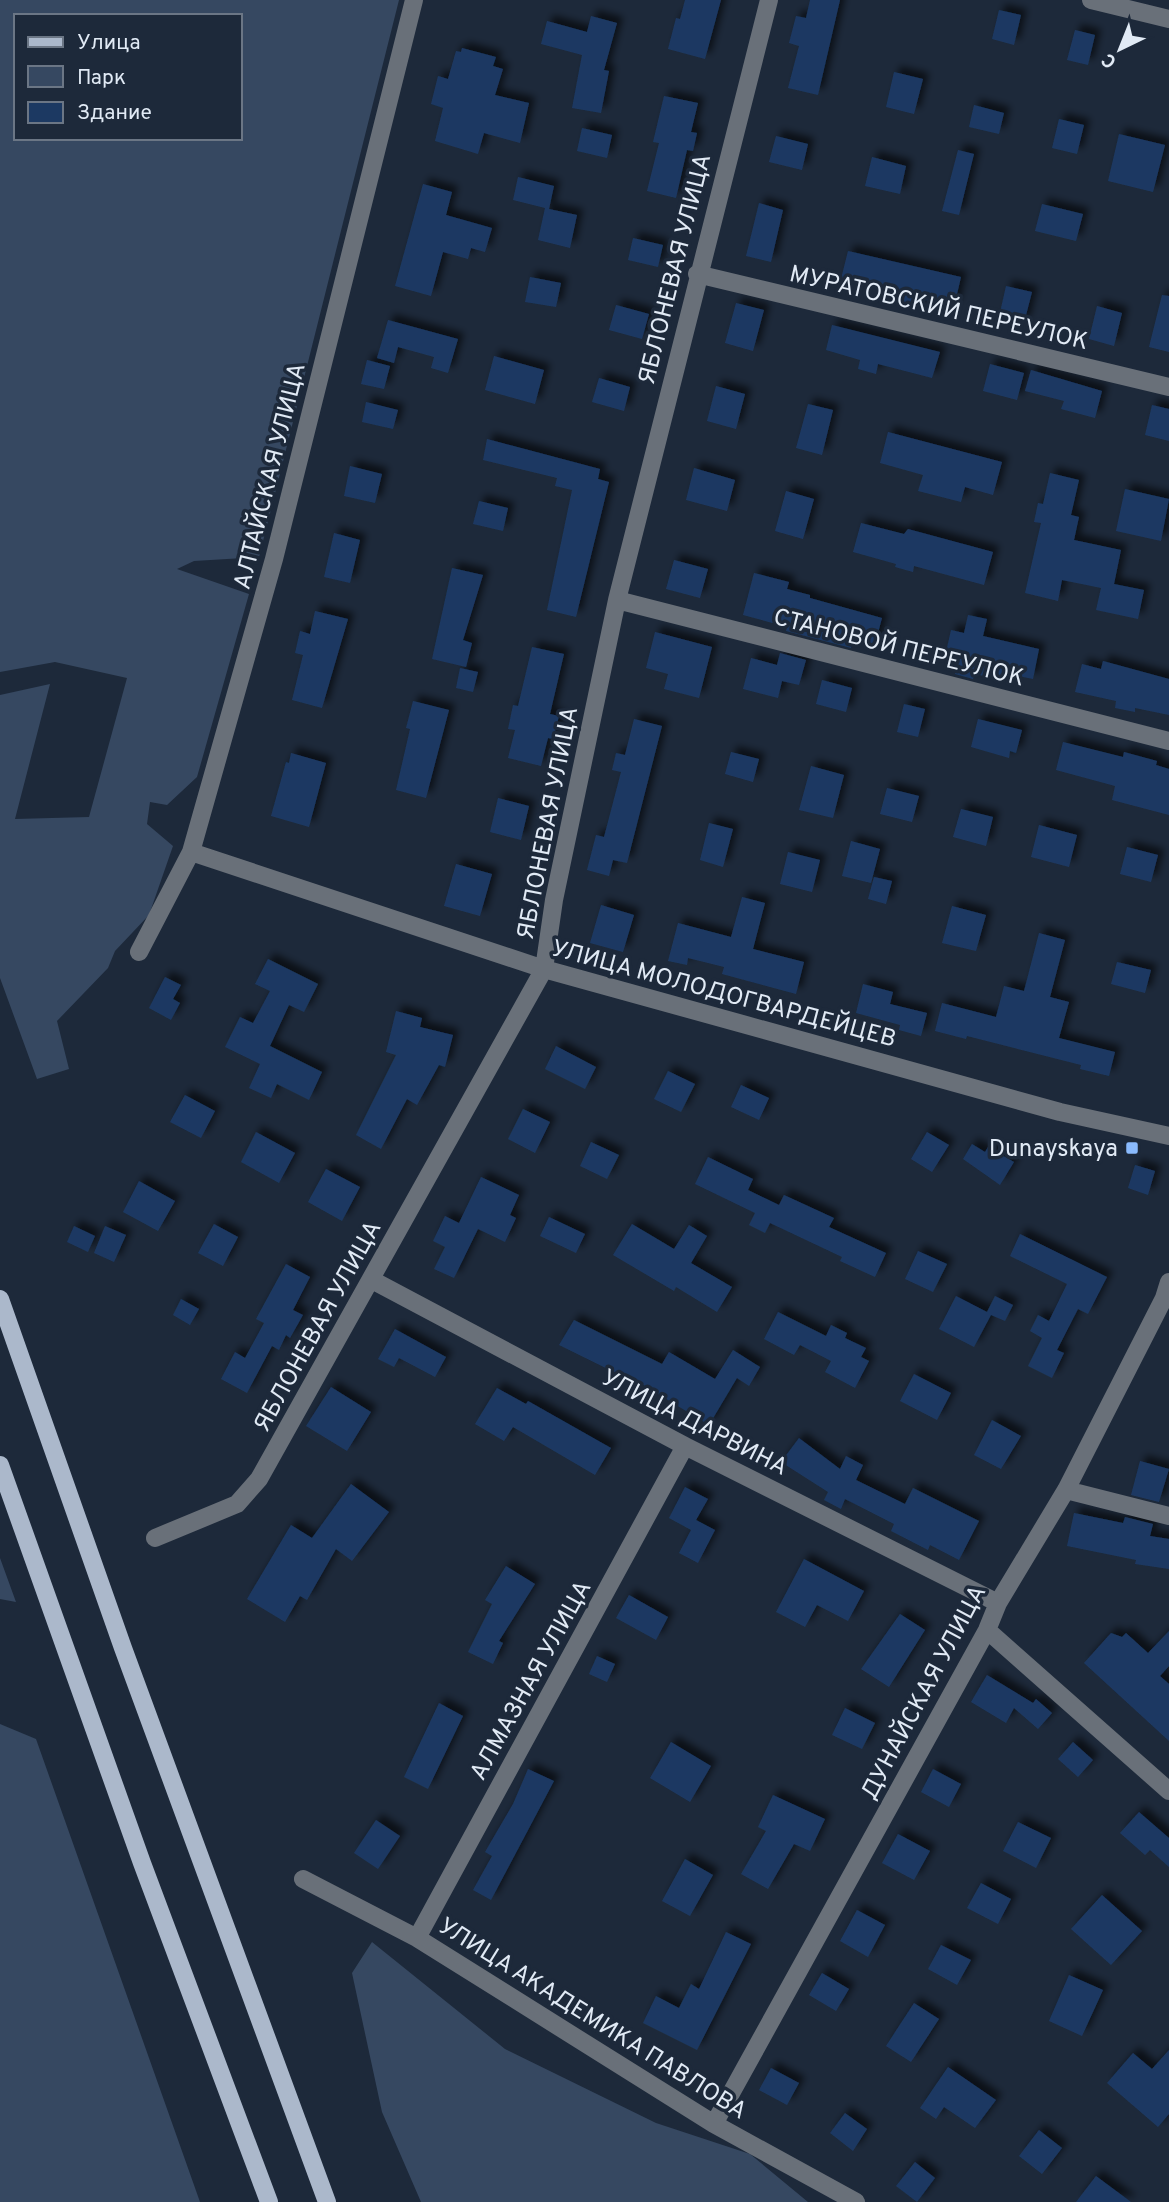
<svg xmlns="http://www.w3.org/2000/svg" width="1169" height="2202" font-family="Overpass,sans-serif">
  <defs>
    <filter id="shadow"><feDropShadow dx="6" dy="-6" stdDeviation="3.5" flood-color="#0009"/></filter>
  </defs>
  <rect width="100%" height="100%" fill="#1d293a"/>
  <!-- green -->
  <path fill="#364861" fill-rule="evenodd" d="M0,0H399L259,557L194,561L177,569L249,594L197,777L167,805L150,802L147,824L173,846L149,915L115,951L108,968L57,1021L69,1069L37,1079L0,978V695L50,684L15,819L89,817L127,678L55,662L0,672ZM16,16H240V138H16Z
    M0,1558L16,1602L0,1599Z
    M0,1724L36,1739L200,2202H0Z
    M372,1942L505,2049L656,2123L750,2154L808,2202H421L382,2112L352,1973Z"/>
  <!-- building -->
  <path fill="#1c3962" filter="url(#shadow)" d="M685,0H721L705,59L668,49L676,18L680,19Z
    M810,0H840L818,95L788,88L799,46L789,43L796,16L806,18Z
    M999,10L1021,15L1014,45L992,39Z
    M591,16L617,23L604,70L609,71L601,113L572,108L582,55L541,44L547,21L587,32Z
    M1075,30L1095,35L1088,65L1067,60Z
    M462,48L496,57L493,66L503,69L495,95L529,103L520,143L484,133L478,154L435,141L443,108L431,104L438,76L448,79L456,51L461,52Z
    M894,72L923,79L914,114L886,107Z
    M664,96L698,103L691,132L697,133L693,151L687,150L676,198L647,191L659,143L653,142Z
    M974,105L1004,113L999,134L969,127Z
    M1059,119L1084,125L1077,154L1052,148Z
    M582,128L612,135L607,158L577,151Z
    M1119,134L1165,145L1153,192L1108,181Z
    M776,136L808,144L802,170L769,162Z
    M958,150L974,154L959,215L942,211Z
    M872,157L906,166L900,194L865,186Z
    M518,177L554,186L549,209L577,215L570,248L538,240L545,208L513,200Z
    M423,184L452,192L446,215L492,228L485,252L471,248L468,259L443,252L431,296L395,286Z
    M759,203L783,210L771,262L746,256Z
    M1042,204L1083,214L1076,241L1035,231Z
    M633,238L663,245L658,267L628,260Z
    M848,251L961,277L954,307L922,299L920,309L881,299L884,290L841,279Z
    M530,277L561,283L556,307L525,302Z
    M1006,286L1032,292L1024,323L999,317Z
    M1162,295L1169,296V352L1149,347Z
    M736,303L764,310L753,351L725,343Z
    M616,305L649,314L642,339L609,330Z
    M1097,306L1122,313L1114,346L1089,339Z
    M388,320L458,339L448,373L431,368L434,357L398,347L394,363L377,358Z
    M832,325L940,352L932,378L878,364L876,374L858,369L860,360L826,350Z
    M494,356L544,370L535,404L485,390Z
    M367,360L390,366L384,389L361,384Z
    M990,364L1024,373L1017,400L983,391Z
    M1031,370L1102,391L1095,418L1061,409L1064,401L1025,391Z
    M599,378L630,387L624,411L592,402Z
    M716,386L745,394L736,429L707,421Z
    M366,402L398,410L393,429L362,422Z
    M808,404L833,410L822,455L796,448Z
    M1152,405L1169,409V441L1145,435Z
    M888,432L1002,462L993,495L965,487L961,502L918,491L923,475L880,463Z
    M487,439L600,469L598,479L609,482L576,617L547,610L572,490L555,486L557,478L483,460Z
    M350,466L382,474L375,503L344,496Z
    M694,468L735,480L727,511L686,500Z
    M1050,473L1079,480L1071,515L1079,517L1074,540L1121,550L1114,584L1144,590L1138,619L1096,610L1101,588L1062,580L1058,601L1025,593L1041,523L1034,522L1038,503L1043,504Z
    M1125,489L1169,499L1161,541L1116,531Z
    M786,491L814,499L803,539L775,531Z
    M479,501L508,508L503,531L473,524Z
    M861,523L904,534L908,529L993,552L984,585L914,566L913,572L895,567L896,564L853,552Z
    M334,533L360,540L350,583L324,577Z
    M674,560L708,569L700,598L666,589Z
    M452,568L483,575L463,640L472,643L466,667L432,659Z
    M754,573L789,582L787,589L810,595V598L882,618L875,644L854,638L851,648L786,631L787,627L743,615Z
    M315,611L348,619L322,708L292,700L303,655L295,653L300,631L310,634Z
    M968,615L987,619L983,636L1039,649L1033,679L1003,673L1002,680L975,674L973,679L955,674L957,664L944,661L951,630L964,633Z
    M655,632L712,647L699,698L664,689L668,674L646,668Z
    M532,647L564,654L550,714L559,716L553,739L548,738L541,766L508,758L515,730L508,729L513,705L518,706Z
    M780,653L806,660L799,685L782,681L778,698L743,689L751,658L777,665Z
    M1103,661L1169,679V715L1135,708V712L1115,708L1116,701L1075,692L1082,664L1101,669Z
    M460,668L478,672L473,692L456,688Z
    M822,680L852,688L846,712L816,704Z
    M413,701L449,710L426,798L396,790L410,729L406,728Z
    M904,704L925,709L918,737L897,732Z
    M634,719L662,726L627,863L613,860L609,876L587,870L596,835L604,837L621,772L612,770L616,753L625,755Z
    M978,719L1022,730L1016,753L1010,751L1009,758L971,747Z
    M1063,742L1123,757L1124,752L1157,761L1156,765L1169,769V815L1112,800L1115,786L1056,770Z
    M731,752L759,759L753,782L725,774Z
    M291,753L326,763L309,827L271,816L286,762L289,763Z
    M811,766L844,775L833,818L799,810Z
    M887,788L919,796L912,822L880,814Z
    M498,798L529,806L521,840L490,832Z
    M961,809L993,817L986,846L953,837Z
    M709,823L733,829L723,867L700,860Z
    M1039,825L1077,835L1069,867L1031,857Z
    M851,841L880,849L871,883L842,876Z
    M1127,847L1158,855L1151,882L1120,874Z
    M788,852L820,860L812,892L780,884Z
    M456,864L492,874L480,916L444,906Z
    M874,877L892,881L886,904L868,899Z
    M742,897L765,903L753,949L804,962L796,994L722,974L724,967L688,958L687,965L668,961L678,923L731,937Z
    M601,905L634,915L623,952L590,943Z
    M952,906L986,915L976,951L942,943Z
    M1039,933L1065,940L1050,997L1069,1002L1059,1038L1115,1052L1109,1076L1080,1069L1081,1065L967,1036L966,1039L935,1031L942,1003L996,1017L1004,986L1024,991Z
    M268,959L318,984L304,1012L289,1005L270,1046L322,1072L309,1100L277,1084L271,1098L249,1088L260,1064L225,1047L240,1017L253,1023L270,991L255,984Z
    M1117,962L1151,970L1145,993L1111,984Z
    M165,977L181,985L173,999L180,1003L171,1020L149,1008Z
    M863,984L893,992L890,1004L927,1013L921,1036L899,1030L900,1025L856,1013Z
    M396,1011L422,1018L420,1027L453,1035L445,1067L439,1065L417,1105L407,1099L381,1149L356,1135L396,1055L386,1052Z
    M556,1046L596,1067L585,1089L545,1069Z
    M668,1071L695,1084L681,1112L654,1099Z
    M741,1085L769,1098L759,1120L731,1107Z
    M185,1095L215,1111L201,1138L170,1122Z
    M523,1109L550,1122L535,1153L508,1139Z
    M256,1132L295,1153L279,1183L241,1162Z
    M927,1132L949,1145L932,1172L911,1159Z
    M591,1142L619,1155L607,1179L580,1166Z
    M972,1144L985,1152L988,1147L1014,1162L1000,1185L963,1159Z
    M708,1157L753,1179L748,1190L779,1205L784,1195L834,1218L829,1227L886,1253L875,1277L840,1261L842,1257L770,1223L765,1233L749,1225L755,1213L695,1184Z
    M1135,1165L1155,1171L1148,1195L1128,1188Z
    M326,1169L360,1187L342,1221L308,1202Z
    M481,1177L519,1195L510,1215L516,1218L505,1242L478,1229L454,1278L434,1269L445,1247L433,1241L445,1216L459,1223Z
    M139,1181L175,1201L158,1231L123,1212Z
    M549,1217L585,1234L576,1253L540,1236Z
    M214,1224L238,1237L223,1266L198,1253Z
    M632,1224L674,1249L689,1225L707,1236L691,1263L732,1287L717,1312L676,1287L674,1291L613,1255Z
    M74,1226L95,1236L88,1252L67,1242Z
    M105,1226L126,1235L114,1262L94,1253Z
    M1020,1234L1107,1277L1088,1314L1078,1309L1057,1350L1064,1353L1052,1378L1028,1366L1042,1338L1030,1331L1038,1315L1049,1321L1067,1284L1010,1256Z
    M918,1251L947,1264L933,1292L905,1279Z
    M286,1264L310,1277L293,1310L303,1315L290,1338L286,1335L279,1350L272,1346L247,1393L221,1379L235,1352L245,1358L264,1323L256,1319Z
    M956,1296L987,1312L995,1296L1013,1305L1005,1321L991,1315L974,1347L939,1329Z
    M181,1299L199,1309L190,1325L173,1315Z
    M778,1312L826,1336L831,1325L847,1333L845,1338L866,1348L861,1357L869,1361L855,1388L825,1372L831,1361L800,1345L794,1355L764,1339Z
    M574,1320L662,1364L669,1352L715,1379L733,1350L760,1367L749,1386L737,1378L709,1425L622,1372L620,1375L559,1345Z
    M395,1329L446,1357L435,1377L399,1358L394,1367L378,1359Z
    M914,1374L951,1393L937,1420L900,1401Z
    M331,1387L371,1412L347,1451L306,1426Z
    M497,1388L526,1404L528,1401L611,1448L595,1475L513,1427L504,1441L475,1424Z
    M992,1420L1021,1436L1001,1469L974,1455Z
    M799,1438L840,1469L846,1456L863,1465L856,1480L905,1504L913,1488L979,1521L959,1560L930,1545L928,1550L891,1531L894,1524L845,1499L841,1509L824,1500L828,1492L781,1462Z
    M1140,1461L1169,1469L1159,1502L1131,1495Z
    M351,1484L389,1512L352,1561L336,1549L307,1600L300,1596L285,1622L247,1599L291,1525L312,1538Z
    M685,1487L708,1499L696,1520L715,1530L698,1563L679,1553L691,1530L669,1518Z
    M1074,1513L1123,1523L1125,1517L1153,1524L1150,1536L1169,1539V1569L1135,1564L1136,1560L1067,1546Z
    M804,1559L864,1591L848,1621L817,1605L805,1627L776,1612Z
    M506,1566L535,1584L499,1641L503,1643L493,1664L468,1652L492,1604L485,1600Z
    M629,1595L668,1617L656,1640L616,1618Z
    M900,1614L925,1630L889,1687L861,1669Z
    M1169,1631V1666L1160,1676L1169,1684V1741L1084,1663L1111,1633L1122,1637L1126,1633L1148,1653Z
    M597,1656L615,1664L607,1682L589,1674Z
    M987,1675L1033,1703L1036,1699L1052,1713L1038,1729L1014,1708L1006,1723L971,1702Z
    M439,1703L463,1716L428,1789L404,1777Z
    M845,1708L875,1723L862,1749L832,1735Z
    M671,1742L711,1766L690,1802L650,1778Z
    M1073,1742L1093,1760L1078,1777L1058,1759Z
    M528,1769L554,1781L491,1900L473,1890L492,1856L485,1852L513,1804Z
    M933,1769L961,1784L949,1807L921,1792Z
    M773,1795L825,1819L810,1851L794,1844L768,1889L741,1874L766,1831L758,1827Z
    M1139,1812L1169,1838V1867L1150,1850L1145,1855L1120,1833Z
    M376,1820L400,1836L378,1869L354,1853Z
    M1018,1822L1051,1838L1036,1868L1003,1851Z
    M898,1834L930,1851L914,1880L882,1863Z
    M685,1859L713,1875L690,1916L662,1901Z
    M981,1883L1011,1899L998,1924L967,1908Z
    M1102,1895L1142,1931L1111,1965L1071,1929Z
    M857,1910L885,1925L868,1957L840,1941Z
    M726,1932L751,1944L697,2050L643,2023L656,1996L679,2008L691,1984L699,1989Z
    M941,1945L971,1960L957,1985L928,1969Z
    M822,1973L849,1989L836,2011L809,1995Z
    M1069,1975L1103,1990L1082,2036L1049,2021Z
    M914,2003L939,2019L911,2062L886,2046Z
    M1169,2050V2114L1158,2127L1107,2083L1133,2053L1152,2069Z
    M948,2067L996,2100L975,2128L944,2107L936,2119L920,2108Z
    M771,2068L799,2083L787,2105L759,2090Z
    M845,2113L867,2129L853,2151L830,2133Z
    M1039,2130L1062,2148L1042,2174L1019,2156Z
    M915,2162L935,2178L917,2202L896,2186Z
    M1096,2176L1131,2202H1076Z"/>
  <g fill="none" stroke-linecap="round" stroke-linejoin="round">
    <!-- minor -->
    <path stroke="#697079" stroke-width="18" d="M1091,0L1169,19
      M697,274L1169,387
      M617,600L1169,741
      M191,852L544,969L1060,1112L1169,1136
      M139,952L191,852L274,559L414,0
      M372,1280L685,1446L998,1603
      M1066,1490L1169,1516
      M155,1538L237,1504L259,1479L544,969L554,900L617,600L769,0
      M987,1630L1169,1791
      M303,1879L417,1938L714,2124L856,2202
      M417,1938L685,1446
      M714,2124L987,1630L998,1603L1066,1490L1164,1298L1169,1282"/>
    <!-- major -->
    <path stroke="#abb8cb" stroke-width="18" d="M0,1299L123,1648L327,2202
      M0,1465L142,1863L269,2202"/>
  </g>
  <!-- markers -->
  <rect fill="#8abafc" stroke="#1d293a" stroke-width="2.5" x="1125" y="1141" width="14" height="14" rx="3.5"/>
  <g text-anchor="middle" stroke-width="7" stroke-linejoin="round" paint-order="stroke">
    <!-- street labels -->
    <g font-size="24" fill="#e1eaf5" stroke="#1d293a">
      <text transform="translate(674 269) rotate(-76)" y="8">ЯБЛОНЕВАЯ УЛИЦА</text>
      <text transform="translate(939 307) rotate(13)" y="8">МУРАТОВСКИЙ ПЕРЕУЛОК</text>
      <text transform="translate(269 476) rotate(-76)" y="8">АЛТАЙСКАЯ УЛИЦА</text>
      <text transform="translate(899 647) rotate(14)" y="8">СТАНОВОЙ ПЕРЕУЛОК</text>
      <text transform="translate(547 823) rotate(-79)" y="8">ЯБЛОНЕВАЯ УЛИЦА</text>
      <text transform="translate(724 993) rotate(15)" y="8">УЛИЦА МОЛОДОГВАРДЕЙЦЕВ</text>
      <text transform="translate(317 1326) rotate(-61)" y="8">ЯБЛОНЕВАЯ УЛИЦА</text>
      <text transform="translate(695 1422) rotate(27)" y="8">УЛИЦА ДАРВИНА</text>
      <text transform="translate(530 1680) rotate(-61)" y="8">АЛМАЗНАЯ УЛИЦА</text>
      <text transform="translate(923 1692) rotate(-62)" y="8">ДУНАЙСКАЯ УЛИЦА</text>
      <text transform="translate(593 2018) rotate(32)" y="8">УЛИЦА АКАДЕМИКА ПАВЛОВА</text>
    </g>
    <!-- poi labels -->
    <g font-size="24" fill="#e1eaf5" stroke="#1d293a" text-anchor="end">
      <text x="1118" y="1156">Dunayskaya</text>
    </g>
  </g>
  <!-- legend -->
  <rect x="14" y="14" width="228" height="126" fill="#1d293a" stroke="#6b7685" stroke-width="2"/>
  <rect x="28" y="37" width="35" height="10" fill="#abb8cb" stroke="#6b7685" stroke-width="2"/>
  <text x="77" y="49" font-size="21" fill="#e1eaf5">Улица</text>
  <rect x="28" y="66" width="35" height="21" fill="#364861" stroke="#6b7685" stroke-width="2"/>
  <text x="77" y="84" font-size="21" fill="#e1eaf5">Парк</text>
  <rect x="28" y="102" width="35" height="21" fill="#1c3962" stroke="#6b7685" stroke-width="2"/>
  <text x="77" y="119" font-size="21" fill="#e1eaf5">Здание</text>
  <!-- north arrow -->
  <g transform="translate(1120 49) rotate(223)" stroke="#1d293a" stroke-width="5" paint-order="stroke">
  <path d="M0-5L12 26L0 18L-12 26Z" fill="#e1eaf5"/>
  <text y="-10" font-size="19" font-weight="bold" text-anchor="middle" fill="#e1eaf5">С</text>
  </g>
</svg>
